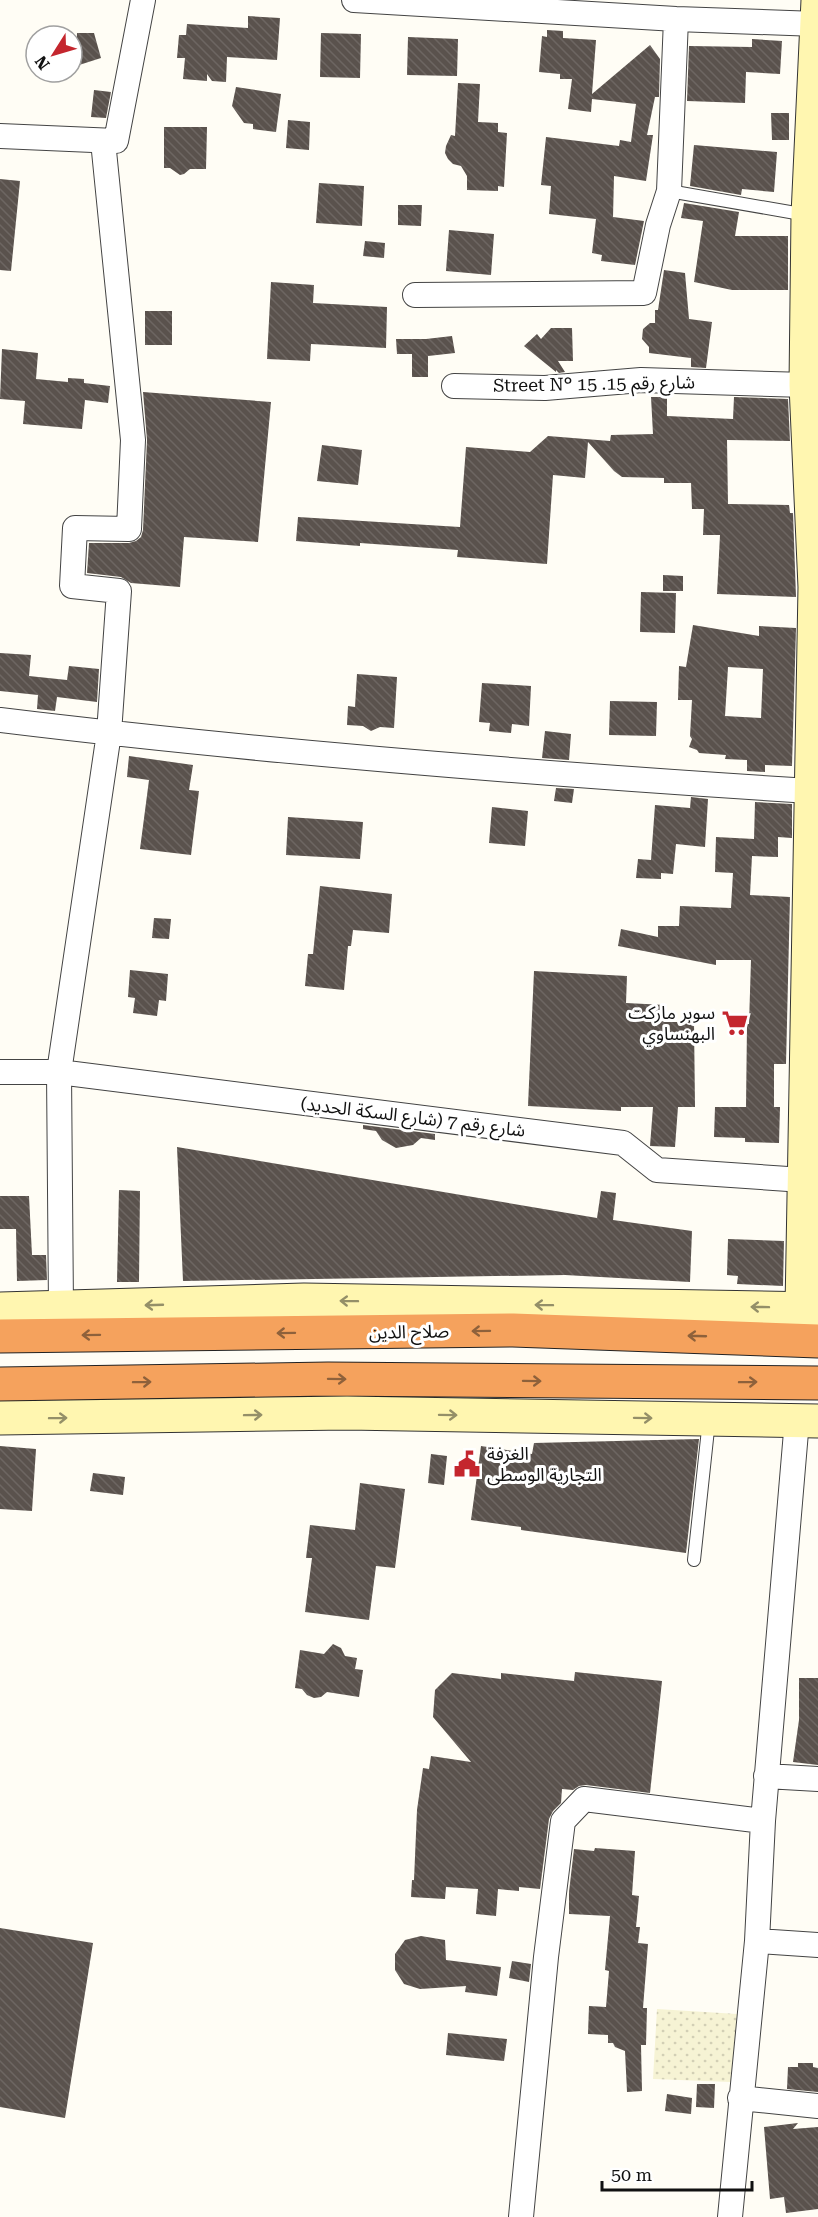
<svg xmlns="http://www.w3.org/2000/svg" width="818" height="2217" font-family="'Roboto Serif','Noto Sans Arabic',serif">
  <defs>
    <pattern id="farmland-dots" width="8" height="8" patternUnits="userSpaceOnUse" patternTransform="scale(1.5)"><rect width="8" height="8" fill="#f6f3d4"/><path d="M2 2h.1M6 6h.1" fill="none" stroke="#d2cfb5" stroke-width="1.8" stroke-linecap="round"/></pattern>
    <pattern id="building-back-hatch" width="6" height="6" patternUnits="userSpaceOnUse" patternTransform="scale(1.5)"><rect width="6" height="6" fill="#5a524d"/><path d="M-1 5l2 2M0 0l6 6M5-1l2 2" fill="none" stroke="#6d6662"/></pattern>
  </defs>
  <rect width="100%" height="100%" fill="#fffdf5"/>
  <!-- farmland -->
  <path fill="url(#farmland-dots)" d="M657,2009L737,2014L731,2082L653,2079Z"/>
  <!-- building -->
  <path fill="url(#building-back-hatch)" fill-rule="evenodd" d="M248,16L280,18L277,60L227,57L226,82L212,81L207,74V81L183,79L185,58H177L179,35H186L187,24L248,28Z
    M547,30L563,31V38L596,40L592,94L650,45L660,59L659,97H655L647,135H653L646,181L614,176L613,217L644,221L635,265L601,261L602,255L592,253L596,219L549,214L551,186L541,185L546,137L619,146L620,140L631,142L636,104L592,99L591,112L568,109L572,79H560V74L539,72L542,36L547,37Z
    M77,33H94L101,58L76,66Z
    M321,33L361,34L360,78L320,77Z
    M408,37L458,39L457,76L407,75Z
    M752,39L782,41L780,74L746,72L745,103L687,101L689,46L752,47Z
    M458,83L480,84L478,122L498,123V132L507,133L504,187L498,186V191L467,190V176L461,166L453,164L448,159L445,153L446,146L451,135L455,136Z
    M236,87L281,94L276,132L253,129V124L244,123L232,106Z
    M94,90L111,92L106,118L91,117Z
    M771,113H789V140H772Z
    M288,120L310,122L309,150L286,148Z
    M164,127H207L206,169H190L184,174L180,175L170,168H164Z
    M694,145L777,152L774,192L742,189L741,195L690,186Z
    M0,179L20,181L11,271L0,270Z
    M319,183L364,186L362,226L316,223Z
    M684,203L739,212L735,236H788V290H732L694,282L703,221L681,218Z
    M398,205H422L421,226L398,225Z
    M449,230L494,234L491,275L446,271Z
    M365,241L385,243L384,258L363,256Z
    M664,270L685,273L689,319L712,322L706,368L691,367V358L649,353V347L642,339L643,329L650,323H655V310H658Z
    M271,282L314,285L313,303L387,307L386,348L311,344L310,361L267,359Z
    M145,311H172V345H145Z
    M551,328H572L573,361H558L565,372L559,373L556,370V372L524,346L537,334L541,339Z
    M452,336L455,353L428,356V377H412V354H397L396,339H426Z
    M2,349L38,353L36,379L68,382V378L84,379V383L110,386L108,403L85,400L82,429L23,424L25,401L0,399Z
    M143,392L271,402L258,542L184,537L180,587L131,583L121,577L87,573L89,543H129L136,541L141,537L143,530L147,440Z
    M651,397H667V416L733,419L734,397L788,399L790,441L727,440L728,504L789,505L790,513H793L796,597L717,594L720,535H703L704,509H692L691,483H664V478L622,477L614,471L588,442L585,478L553,475L547,564L457,557L458,550L360,543V546L296,541L298,517L460,527L466,447L530,452L548,436L610,441L611,435L653,434Z
    M322,445L362,450L358,485L317,481Z
    M663,575L683,576V591H663Z
    M641,592L676,593L675,633L640,632Z
    M693,625L759,636V626L796,628L792,766L765,765V772L747,771V760L725,759L726,755L699,753L697,750L689,747L692,739L690,736L692,700H678L679,666L686,667ZM728,667L763,669L761,718L725,716Z
    M0,653L31,655L29,676L67,680L69,666L99,669L97,702L57,697L55,711L37,709L38,695L0,691Z
    M357,674L397,677L394,728L380,727L371,731L363,726L347,725L348,706L355,707Z
    M482,683L531,686L529,726L512,724L511,733L489,731L490,723L479,722Z
    M610,701L657,702L656,736L609,735Z
    M545,731L571,734L569,760L542,758Z
    M129,756L193,765L189,790L199,791L191,855L140,849L149,780L127,777Z
    M556,788L574,789L572,803L554,801Z
    M691,797L708,799L705,847L676,844L673,874L661,873V879L636,878L638,859L651,860L655,805L690,808Z
    M755,802L792,804V838L778,837V857L752,856L750,895L790,897L786,1064H774V1107H780L779,1143L745,1142V1138L714,1137L715,1107H746L747,1024H749L751,960H716V965L618,946L621,929L658,937V926H679L680,906L731,908L733,873L715,872L716,837L754,839Z
    M492,807L528,811L525,846L489,843Z
    M288,817L363,822L360,859L286,855Z
    M320,886L392,894L389,933L353,930L351,946H348L344,990L305,986L308,954H313Z
    M154,918L171,919L169,939L152,938Z
    M130,970L168,974L166,1001L159,1000L157,1016L133,1013L135,998L128,997Z
    M534,971L627,976L626,1003L665,1005L664,1022H694L695,1107H678L675,1147L650,1146L653,1107H621V1111L528,1106Z
    M363,1125L435,1134V1140L421,1138L413,1145L396,1148L382,1140L376,1131L363,1129Z
    M177,1147L597,1218L601,1191L616,1193L613,1220L692,1231L690,1282L565,1275L183,1281Z
    M119,1190L140,1191L139,1282H117Z
    M0,1196H29L32,1255H46L47,1280L17,1281L16,1229H0Z
    M728,1239L784,1241L783,1286L737,1284L738,1276L727,1275Z
    M699,1439L686,1553L521,1530V1527L471,1520L481,1446L532,1454L534,1443Z
    M0,1446L36,1449L32,1511L0,1509Z
    M431,1454L447,1456L444,1485L428,1483Z
    M93,1473L125,1477L123,1495L90,1491Z
    M360,1483L405,1489L395,1568L376,1566L369,1620L305,1612L312,1558H306L310,1525L355,1530Z
    M333,1644L341,1648L345,1656L357,1658L355,1669L363,1670L359,1697L327,1692L321,1697L314,1698L307,1695L302,1689L295,1688L300,1650L324,1654Z
    M575,1672L662,1681L650,1793L586,1785L579,1786L573,1790L562,1789L561,1803L553,1811L549,1819L540,1889L519,1887V1891L498,1889L496,1916L476,1914L478,1889L446,1887L445,1899L411,1897L412,1880H414L417,1810L423,1768L429,1769L431,1756L471,1762L433,1717L435,1690L452,1673L501,1679V1673L574,1681Z
    M799,1678H818V1765L793,1762L799,1720Z
    M595,1848L635,1851L632,1895L639,1896L636,1927H640L638,1943L648,1944L643,2008H647L646,2045H641L642,2091L627,2092L625,2051L615,2047L613,2043H608V2035L588,2034L589,2006L606,2007L609,1971L605,1970L610,1916L569,1914V1892L574,1849L594,1851Z
    M0,1928L93,1943L65,2118L0,2107Z
    M421,1936L445,1940L446,1960L501,1967L497,1996L465,1992L466,1986L420,1989L404,1984L395,1970V1954L405,1940Z
    M512,1961L531,1964L529,1982L509,1978Z
    M448,2033L507,2039L504,2061L446,2055Z
    M798,2063H813V2067L818,2068V2092L787,2089L788,2067H798Z
    M697,2084H715L714,2108L696,2107Z
    M667,2094L692,2098L691,2114L665,2111Z
    M798,2123L793,2129L818,2127V2209L786,2213L784,2197L770,2199L764,2127Z"/>
  <g fill="none" stroke-linecap="round" stroke-linejoin="round">
    <!-- lane casing -->
    <g stroke="#444" stroke-width="14">
      <path id="lane" d="M669,191L807,215
        M694,1560L709,1420"/>
    </g>
    <!-- street casing -->
    <g stroke="#444" stroke-width="26">
      <path id="street" d="M354,0L676,19L817,24
        M0,136L116,141L143,0
        M415,295L644,293L658,225L669,191L676,19
        M454,386L545,388L641,380L806,385
        M0,720C269,753 540,774 810,791
        M0,1072H59L623,1143L657,1170L803,1180L818,1183
        M61,1308L59,1072L109,733L119,591L72,586L75,528L129,529L133,440L103,141
        M766,1776L818,1779
        M757,1941L818,1945
        M740,2098L818,2106
        M521,2217L546,1957L563,1821L584,1799L763,1821
        M730,2217L757,1941L763,1821L797,1420"/>
    </g>
    <!-- secondary casing -->
    <g stroke="#333" stroke-width="35">
      <path id="secondary" d="M802,1308L815,587L806,385L808,215L818,0
        M0,1309L304,1300L818,1309
        M0,1418L347,1413L818,1421"/>
    </g>
    <!-- highway casing -->
    <g stroke="#222" stroke-width="35">
      <path id="highway" d="M0,1336L513,1330L818,1341
        M0,1384L328,1379L818,1383"/>
    </g>
    <!-- lane -->
    <use href="#lane" stroke="#fff" stroke-width="12"/>
    <!-- street -->
    <use href="#street" stroke="#fff" stroke-width="24"/>
    <!-- secondary -->
    <use href="#secondary" stroke="#fff6b0" stroke-width="33"/>
    <!-- highway -->
    <use href="#highway" stroke="#f5a25d" stroke-width="33"/>
  </g>
  <!-- one-way arrows -->
  <defs><path id="oneway-shaft" d="M-6 0H5M1.5-3L5.5 0L1.5 3" fill="none" stroke-width="1.6" stroke-linecap="round" stroke-linejoin="round" transform="scale(1.5)"/></defs>
  <g stroke="#948f68">
    <use href="#oneway-shaft" transform="translate(349 1301) rotate(-179)"/>
    <use href="#oneway-shaft" transform="translate(154 1305) rotate(178)"/>
    <use href="#oneway-shaft" transform="translate(544 1305) rotate(-179)"/>
    <use href="#oneway-shaft" transform="translate(760 1307) rotate(-179)"/>
    <use href="#oneway-shaft" transform="translate(253 1415) rotate(-1)"/>
    <use href="#oneway-shaft" transform="translate(448 1415) rotate(1)"/>
    <use href="#oneway-shaft" transform="translate(58 1418) rotate(-1)"/>
    <use href="#oneway-shaft" transform="translate(643 1418) rotate(1)"/>
  </g>
  <g stroke="#8e613b">
    <use href="#oneway-shaft" transform="translate(481 1331) rotate(179)"/>
    <use href="#oneway-shaft" transform="translate(286 1333) rotate(179)"/>
    <use href="#oneway-shaft" transform="translate(91 1335) rotate(179)"/>
    <use href="#oneway-shaft" transform="translate(697 1336) rotate(-178)"/>
    <use href="#oneway-shaft" transform="translate(337 1379) rotate(1)"/>
    <use href="#oneway-shaft" transform="translate(532 1381) rotate(1)"/>
    <use href="#oneway-shaft" transform="translate(142 1382) rotate(-1)"/>
    <use href="#oneway-shaft" transform="translate(748 1382) rotate(-1)"/>
  </g>
  <!-- icons -->
  <defs>
    <g id="supermarket-bare" transform="scale(2.07)"><path d="M-6-5.5h2.5l.6 2H6L4.5 2H-2.5L-4.4-4H-6ZM-1.5 3.2a1.3 1.3 0 1 0 .1 0ZM3 3.2a1.3 1.3 0 1 0 .1 0Z" fill="#c4262e" stroke="#fff" stroke-width="2.5" paint-order="stroke"/></g>
    <g id="civic-bare" transform="scale(2.07)"><path d="M-.6-6.5H3V-4.5H.6V-3L4-1V1h2V6H-6V1h2V-1L-.6-3ZM-1.2 2.5V6h2.4V2.5Z" fill="#c4262e" stroke="#fff" stroke-width="2.5" paint-order="stroke"/></g>
  </defs>
  <g fill-rule="evenodd">
    <use href="#supermarket-bare" x="735" y="1023"/>
    <use href="#civic-bare" x="467" y="1464"/>
  </g>
  <g text-anchor="middle" stroke-width="6" stroke-linejoin="round" paint-order="stroke">
    <!-- street labels -->
    <g font-size="18" fill="#111" stroke="#fff">
      <text transform="translate(594 384) rotate(-1)" y="6">Street N° 15 .شارع رقم 15</text>
      <text transform="translate(413 1117) rotate(7)" y="6">شارع رقم 7 (شارع السكة الحديد)</text>
      <text transform="translate(409 1332) rotate(-1)" y="6">صلاح الدين</text>
    </g>
    <!-- poi labels -->
    <g font-size="18" fill="#111" stroke="#fff" text-anchor="end">
      <text x="715" y="1019">سوبر ماركت<tspan x="715" dy="21">البهنساوي</tspan></text>
      <text x="487" y="1460" text-anchor="start">الغرفة<tspan x="487" dy="21">التجارية الوسطى</tspan></text>
    </g>
  </g>
  <!-- north arrow -->
  <g transform="translate(54 54) rotate(233)"><circle r="28" fill="#ffffff" stroke="#a0a0a0" stroke-width="1.5"/>
  <path d="M0-4.5L10 22L0 15L-10 22Z" fill="#c4262e"/>
  <text y="-9" font-size="16" font-weight="bold" text-anchor="middle" fill="#111111">N</text>
  </g>
  <!-- scale -->
  <path d="M602 2181v9h150v-9" fill="none" stroke="#111111" stroke-width="3"/>
  <text x="611" y="2181" font-size="18" fill="#111111" stroke="#ffffff" stroke-width="4.5" paint-order="stroke">50 m</text>
</svg>
